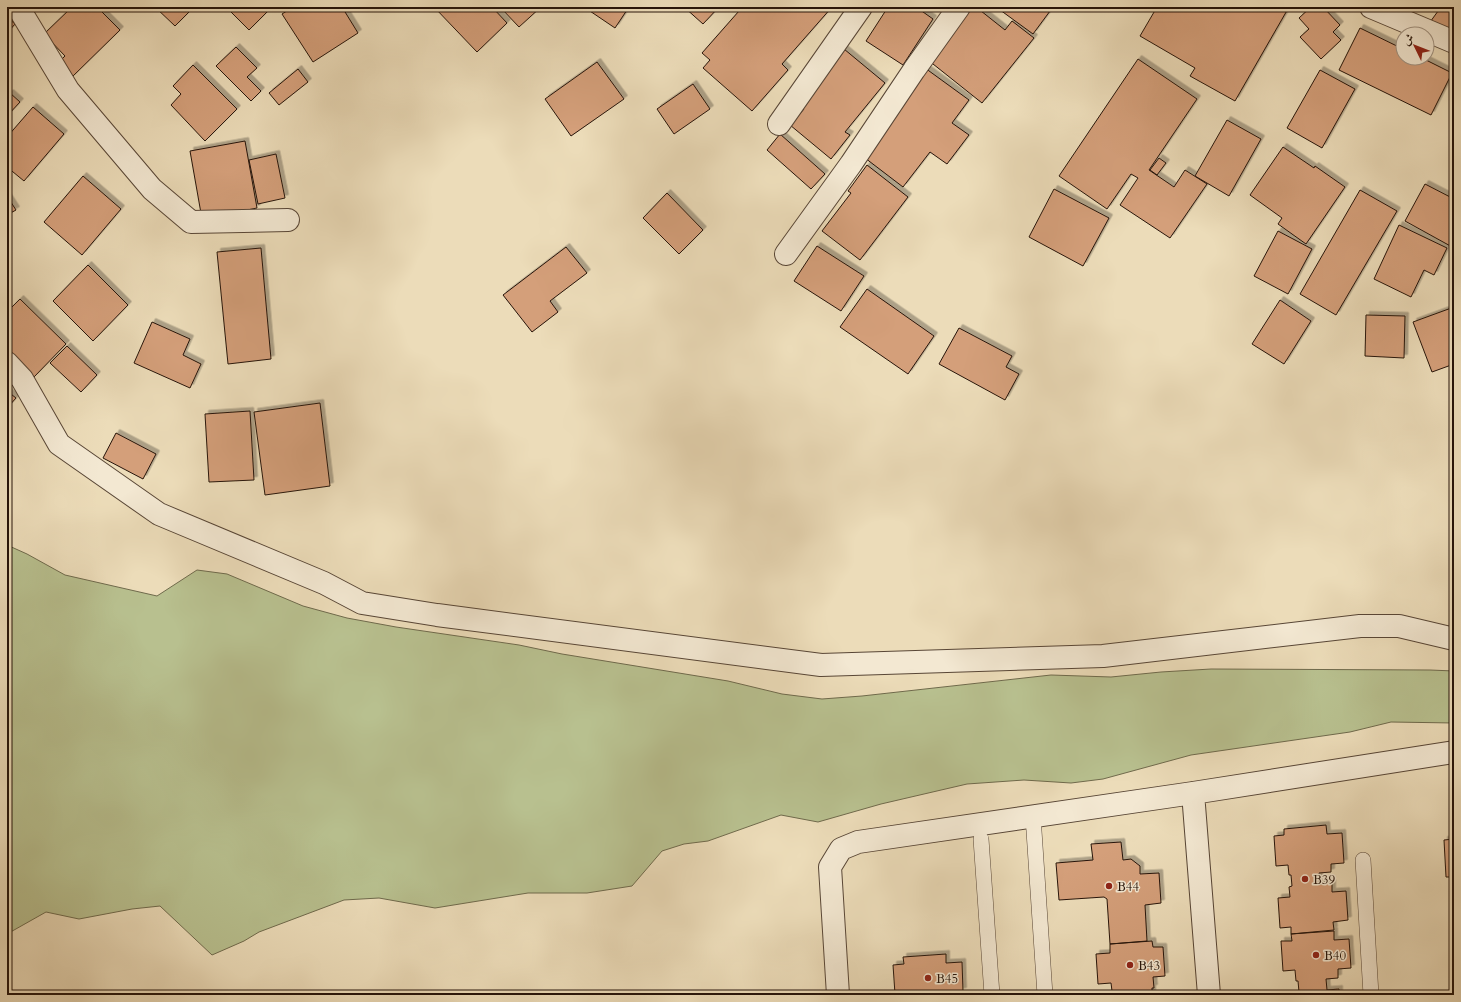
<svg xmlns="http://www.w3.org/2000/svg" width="1461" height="1002" font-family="Cardo,Amiri,serif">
  <defs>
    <filter id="shadow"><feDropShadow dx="3.5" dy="-3.5" stdDeviation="0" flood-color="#0004"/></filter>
  </defs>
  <rect width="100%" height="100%" fill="#ecdcb9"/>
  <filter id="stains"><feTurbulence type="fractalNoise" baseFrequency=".005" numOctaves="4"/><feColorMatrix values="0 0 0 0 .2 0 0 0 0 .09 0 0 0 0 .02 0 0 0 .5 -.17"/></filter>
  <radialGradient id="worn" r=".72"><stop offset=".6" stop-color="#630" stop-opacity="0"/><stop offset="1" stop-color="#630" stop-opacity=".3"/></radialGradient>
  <!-- green -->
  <path fill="#b8c08f" stroke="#6f6a4c" d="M7,545L27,554L65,575L157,596L197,570L227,574L303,606L347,618L396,627L519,645L562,654L728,681L782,694L822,699L862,696L1051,675L1111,677L1161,672L1211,669L1430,670L1454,671V723L1391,722L1350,732L1191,755L1103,779L1071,783L1024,780L967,784L881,804L818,822L781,815L708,841L684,844L662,851L632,886L587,893H528L435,908L379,898L344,900L259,932L244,941L212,955L160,906L132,909L79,919L46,912L7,934Z"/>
  <!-- building -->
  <path fill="#d49f7a" stroke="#26140a" filter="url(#shadow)" d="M72,7H97L120,30L71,78L57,64L65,56L44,34Z
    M155,7H194L175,26Z
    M226,7H272L249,30Z
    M293,7H342L358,33L313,62L282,14Z
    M434,7H492L507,23L477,52Z
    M500,7H541L519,27Z
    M584,7H629L615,28Z
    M684,7H719L703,24Z
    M739,7H832L782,64L788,70L752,111L703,68L710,60L702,53L739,11L737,9Z
    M888,7H916L933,19L903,65L866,41Z
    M971,7H976L1005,30L1012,21L1034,38L982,103L928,60Z
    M996,7H1053L1033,34Z
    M1157,7H1289L1235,101L1190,76L1195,68L1140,36Z
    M1311,7H1323L1340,25L1333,32L1341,40L1321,59L1300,37L1309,29L1299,18Z
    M1441,7H1454V37L1425,29Z
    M7,17L15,24L7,33Z
    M1360,28L1403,49V58H1422L1452,73L1431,115L1339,70Z
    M236,47L257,68L247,77L261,91L251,101L216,66Z
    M844,49L885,83L845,132L850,135L831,159L790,125L804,109L799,106Z
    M1138,59L1197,99L1149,170L1174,187L1185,170L1207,184L1170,238L1120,205L1138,178L1131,174L1107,209L1059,176Z
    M597,62L624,99L571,136L545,99Z
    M193,65L237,109L205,141L171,105L181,94L173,86Z
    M925,68L969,100L952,123L969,135L947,164L930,152L903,187L865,158Z
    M298,69L308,82L279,105L269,93Z
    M1320,70L1355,89L1322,148L1287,128Z
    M693,84L710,109L674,134L657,109Z
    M10,93L20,102L7,116V96Z
    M33,107L64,134L24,181L7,167V137Z
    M1227,120L1261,139L1229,196L1195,176Z
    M780,134L825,174L811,189L767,150Z
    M245,141L257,208L202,219L190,151Z
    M1283,147L1314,168L1315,166L1345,187L1306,244L1278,224L1282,218L1250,195Z
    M276,154L285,198L258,204L249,160Z
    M1159,158L1166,163L1157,175L1150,170Z
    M867,165L908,197L860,260L822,231L851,193L848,191Z
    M83,176L121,209L82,255L44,222Z
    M1425,184L1454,199V248L1405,221Z
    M1054,189L1109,218L1083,266L1029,237Z
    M1360,190L1397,211L1336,315L1300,294Z
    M667,193L703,230L679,254L643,218Z
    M7,196L16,210L7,215Z
    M1399,225L1447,248L1434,275L1424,270L1411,297L1374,279Z
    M1278,231L1312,249L1288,294L1254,276Z
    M817,246L864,276L841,311L794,281Z
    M566,247L587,273L550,301L558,312L532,332L503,295Z
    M261,248L271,359L228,364L217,252Z
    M88,265L128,305L93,341L53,301Z
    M867,289L934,336L908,374L840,327Z
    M20,299L66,344L34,377L7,351V312Z
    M1280,300L1311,321L1284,364L1252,344Z
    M1454,307V364L1432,372L1413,322Z
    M1366,315L1405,316L1404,358L1365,356Z
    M152,322L190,339L183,355L201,364L190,388L134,363Z
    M959,328L1012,356L1006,367L1019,374L1005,400L939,364Z
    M67,346L97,375L81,392L50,363Z
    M7,391L16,398L7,408Z
    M320,403L330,486L265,495L254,412Z
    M250,411L254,480L209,482L205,414Z
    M116,433L156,454L143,479L103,458Z
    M1326,825L1327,834L1342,833L1344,863L1331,864V872L1319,873V884L1332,883V892L1346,891L1348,920L1333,922L1334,930L1291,934V927L1280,928L1278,898L1290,897L1289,887L1292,886L1291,875H1289L1288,865L1276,866L1274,836L1284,835V829Z
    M1454,839V877H1446L1444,840Z
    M1121,842L1123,860L1131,859L1140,866V874L1159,873L1161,903L1145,905L1147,941L1110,944L1107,899L1104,897L1059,900L1056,863L1093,860L1091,844Z
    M1334,931V940L1349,939L1351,968L1338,969V978L1326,979L1327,990L1339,989V995H1297L1296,992H1299L1298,981H1296L1295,970L1283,971L1281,941H1292L1291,934Z
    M1152,941L1153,947H1163L1165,976L1153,977L1154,988H1152V995H1125L1124,991H1112L1111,983L1098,984L1096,954L1110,953V944Z
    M946,954V963L962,962L963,991L950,992V995L895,994L893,965L904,964L903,957Z"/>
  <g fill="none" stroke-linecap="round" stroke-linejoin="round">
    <!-- service casing -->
    <g stroke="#584636" stroke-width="16">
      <path id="service" d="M1033,816L1045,995
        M981,839L992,995
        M1363,860L1371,995"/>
    </g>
    <!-- minor casing -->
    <g stroke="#584636" stroke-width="24">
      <path id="minor" d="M18,7L68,90L152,189L191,222L288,220
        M1371,7L1454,42
        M779,124L861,7
        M786,254L851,164L914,70L959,7
        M7,363L22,379L59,444L159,514L324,583L362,603L437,615L821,665L1103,656L1360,626H1399L1454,639
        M1193,793L1209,995
        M838,995L830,867L841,849L858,842L1193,793L1454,752"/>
    </g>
    <!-- service -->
    <use href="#service" stroke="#f3e8d2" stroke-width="15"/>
    <!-- minor -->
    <use href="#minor" stroke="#f3e8d2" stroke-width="22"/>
  </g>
  <!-- markers -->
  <g fill="#8f2418" stroke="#f3e8d2" stroke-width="1.5">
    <circle cx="1305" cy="879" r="4"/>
    <circle cx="1109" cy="886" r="4"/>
    <circle cx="1316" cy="955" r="4"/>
    <circle cx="1130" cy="965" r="4"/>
    <circle cx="928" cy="978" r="4"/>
  </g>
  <g text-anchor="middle" stroke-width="3" stroke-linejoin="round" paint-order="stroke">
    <!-- poi labels -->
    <g font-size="13" fill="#26140a" stroke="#f3e8d2" text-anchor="start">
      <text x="1313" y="884">B39</text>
      <text x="1117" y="891">B44</text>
      <text x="1324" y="960">B40</text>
      <text x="1138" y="970">B43</text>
      <text x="936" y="983">B45</text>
    </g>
  </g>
  <!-- margin -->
  <rect width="1461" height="1002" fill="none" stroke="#ecdcb9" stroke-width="24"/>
  <rect x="8" y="8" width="1445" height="986" fill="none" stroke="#26140a" stroke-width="2"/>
  <rect x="12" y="12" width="1437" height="978" fill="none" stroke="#26140a"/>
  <!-- north arrow -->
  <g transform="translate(1415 46) rotate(313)"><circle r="19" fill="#f3e8d2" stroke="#a19382"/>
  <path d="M0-3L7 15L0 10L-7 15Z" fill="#8f2418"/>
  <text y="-6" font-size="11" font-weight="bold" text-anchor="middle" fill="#26140a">ش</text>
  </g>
  <rect width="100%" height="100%" filter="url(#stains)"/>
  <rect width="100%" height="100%" fill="url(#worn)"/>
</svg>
